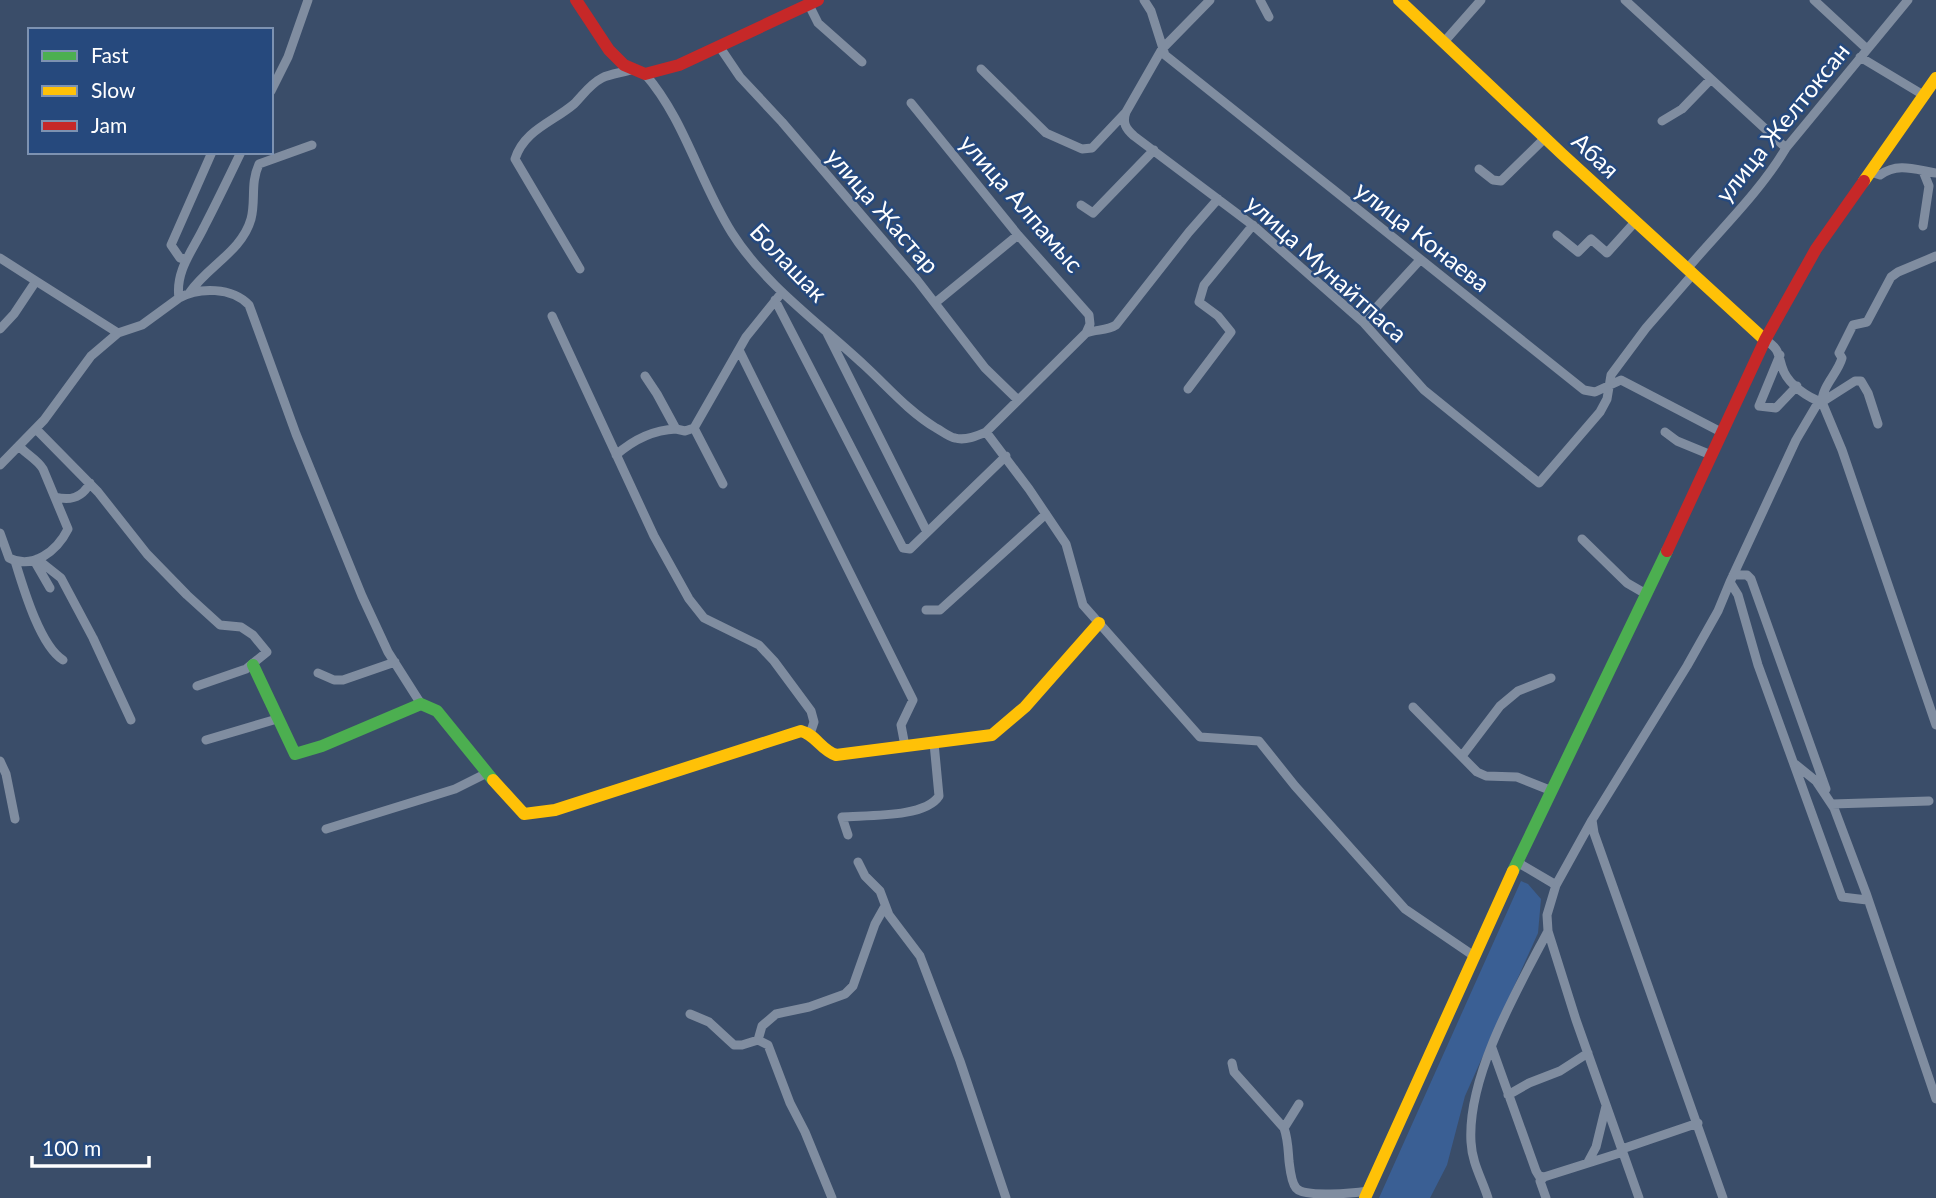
<svg xmlns="http://www.w3.org/2000/svg" width="1936" height="1198" font-family="Lato,sans-serif">
  <rect width="100%" height="100%" fill="#3a4d69"/>
  <!-- green -->
  <path fill="#3a5f94" d="M1521,881L1528,884L1541,899L1538,933L1465,1096L1447,1165L1430,1198H1379Z"/>
  <g fill="none" stroke-linecap="round" stroke-linejoin="round">
    <!-- street -->
    <path stroke="#808da0" stroke-width="9" d="M1144,0L1151,11L1165,55L1584,390L1595,392L1621,380L1721,432
      M1260,0L1269,17
      M1625,0L1786,148
      M1814,0L1867,49
      M809,5L818,23L862,62
      M1444,42L1481,0
      M719,46L740,77L782,122L917,280L985,368L1018,400
      M1860,57L1925,96
      M981,69L1046,133L1082,149L1092,148L1126,112L1162,49L1210,0
      M645,74C685,120 699,181 732,233C765,285 819,323 864,365C888,387 908,411 936,428C942,431 949,437 955,438C965,441 977,436 986,432L1086,333C1097,329 1107,331 1116,325L1189,232L1218,199
      M271,91L288,57L308,0
      M911,103L1018,235L1089,315L1090,324L1086,333
      M1126,112C1122,123 1126,129 1134,136L1255,227L1363,322L1424,390L1539,483L1600,412L1607,399L1611,375L1646,328L1693,274
      M1662,121L1682,109L1710,80
      M1479,169L1493,180L1501,181L1545,138
      M1923,171L1929,186L1923,226
      M1871,172L1880,175C1898,162 1916,170 1936,173
      M1081,205L1093,213L1154,150
      M1557,235L1578,252L1591,239L1607,253L1635,222
      M1936,256L1898,272L1891,277L1867,322L1853,325L1839,353L1842,358C1838,373 1822,386 1822,402L1842,450L1936,725
      M0,258L36,281
      M185,259L180,258L171,245L212,152
      M580,269L515,159C524,130 553,122 574,104C583,95 590,84 602,78C612,73 623,73 633,69
      M1687,269C1720,230 1760,192 1786,148L1908,0
      M190,292C208,266 242,251 251,219C256,200 250,184 259,164L312,145
      M179,298C199,287 232,287 249,305L296,434L362,596L388,652L421,704
      M775,300L903,548L910,549L1006,456
      M935,303L1018,235
      M552,316L654,536L689,599L704,618L759,645L774,661L811,711L814,722L810,734
      M1363,322L1420,260
      M0,329L14,314L36,281L118,333
      M827,333L927,532
      M1765,340C1782,350 1777,356 1784,372C1790,385 1808,398 1822,402L1855,381H1861L1868,393L1878,424
      M740,352L913,700L901,725L905,746
      M1780,355L1759,406L1776,408L1797,386
      M645,376L657,394L676,429L685,431L694,428
      M1188,389L1231,332L1218,316L1199,302L1204,285L1253,225
      M1819,401L1796,440L1730,582L1738,595L1758,665L1842,897L1867,900
      M36,429L98,492L147,554L187,595L220,625L241,627L253,635L267,652L246,669L197,686
      M986,432L1029,489L1066,544L1083,605L1200,737L1259,741L1295,786L1405,909L1474,956
      M1665,432L1677,441L1711,455
      M616,455C633,440 653,430 676,429
      M0,465L44,420L91,356L118,333L142,325L179,298C175,271 193,250 204,227C217,202 229,177 241,152
      M723,484L694,428L746,337L779,296
      M55,497C70,501 82,498 90,483
      M0,533L9,558C33,570 57,551 68,529L43,469C37,459 27,455 19,446
      M1582,539L1627,583L1646,594
      M37,559L61,578L93,638L131,720
      M15,561C23,587 40,646 63,660
      M35,562L50,588
      M1733,575H1747L1751,579L1826,789
      M926,610H940L1046,514
      M318,673L334,680H343L395,662
      M1413,707L1477,772L1486,776L1517,777L1552,791
      M206,740L277,719
      M1462,756L1500,706L1518,691L1551,678
      M0,761L6,774L15,819
      M1795,764L1816,781L1834,808L1866,893L1936,1099
      M1832,804L1929,801
      M1592,820L1556,885L1547,915L1548,931L1576,1020L1639,1198
      M326,829L455,789L487,773
      M848,835L842,817C867,815 925,818 939,796L934,743
      M858,862L865,876L880,891L889,915L920,956L960,1061L1006,1198
      M1517,862L1556,885
      M690,1014L709,1022L734,1045H742L758,1040L768,1045L790,1103L805,1132L832,1198
      M758,1040L762,1026L776,1014L809,1007L845,994L853,986L875,924L884,908
      M1492,1048L1536,1171L1539,1176L1544,1177
      M1232,1063L1234,1072L1284,1128C1288,1139 1288,1149 1289,1161C1290,1169 1291,1182 1296,1188C1304,1198 1355,1193 1368,1191
      M1508,1095L1529,1083L1560,1071L1588,1053
      M1284,1128L1299,1104
      M1622,1149L1698,1123
      M1588,1162L1596,1147L1606,1106
      M1488,1198C1482,1179 1472,1163 1471,1142C1467,1076 1518,988 1548,931
      M1546,1198L1540,1181L1544,1177L1623,1152
      M1723,1198L1594,833L1592,820L1687,666L1718,611L1730,582"/>
    <!-- fast -->
    <path stroke="#4caf50" stroke-width="12" d="M253,665L295,754L322,746L421,704L437,711L493,780
      M1513,871L1667,551"/>
    <!-- slow -->
    <path stroke="#ffc107" stroke-width="12" d="M1399,0L1562,154L1765,340
      M1864,181L1936,78
      M493,780L524,814L555,810L801,731C816,735 821,750 836,755L992,735L1025,707L1099,623
      M1365,1198L1513,871"/>
    <!-- jam -->
    <path stroke="#c62828" stroke-width="12" d="M576,0L609,50L624,65L645,74L679,65L818,0
      M1667,551L1765,340L1816,249L1864,181"/>
  </g>
  <g text-anchor="middle" stroke-width="5" stroke-linejoin="round" paint-order="stroke">
    <!-- street labels -->
    <g font-size="24" fill="#fff" stroke="#26497d">
      <text transform="translate(1783 123) rotate(-51)" y="8">улица Желтоксан</text>
      <text transform="translate(1595 156) rotate(43)" y="8">Абая</text>
      <text transform="translate(1021 204) rotate(49)" y="8">улица Алпамыс</text>
      <text transform="translate(882 211) rotate(49)" y="8">улица Жастар</text>
      <text transform="translate(1422 237) rotate(38)" y="8">улица Конаева</text>
      <text transform="translate(788 263) rotate(46)" y="8">Болашак</text>
      <text transform="translate(1326 269) rotate(42)" y="8">улица Мунайтпаса</text>
    </g>
  </g>
  <!-- legend -->
  <rect x="28" y="28" width="245" height="126" fill="#26497d" stroke="#7d92b1" stroke-width="2"/>
  <rect x="42" y="51" width="35" height="10" fill="#4caf50" stroke="#7d92b1" stroke-width="2"/>
  <text x="91" y="63" font-size="21" fill="#ffffff">Fast</text>
  <rect x="42" y="86" width="35" height="10" fill="#ffc107" stroke="#7d92b1" stroke-width="2"/>
  <text x="91" y="98" font-size="21" fill="#ffffff">Slow</text>
  <rect x="42" y="121" width="35" height="10" fill="#c62828" stroke="#7d92b1" stroke-width="2"/>
  <text x="91" y="133" font-size="21" fill="#ffffff">Jam</text>
  <!-- scale -->
  <path d="M32 1156v10h117v-10" fill="none" stroke="#ffffff" stroke-width="3.5"/>
  <text x="42" y="1156" font-size="21" fill="#ffffff" stroke="#26497d" stroke-width="5" paint-order="stroke">100 m</text>
</svg>
